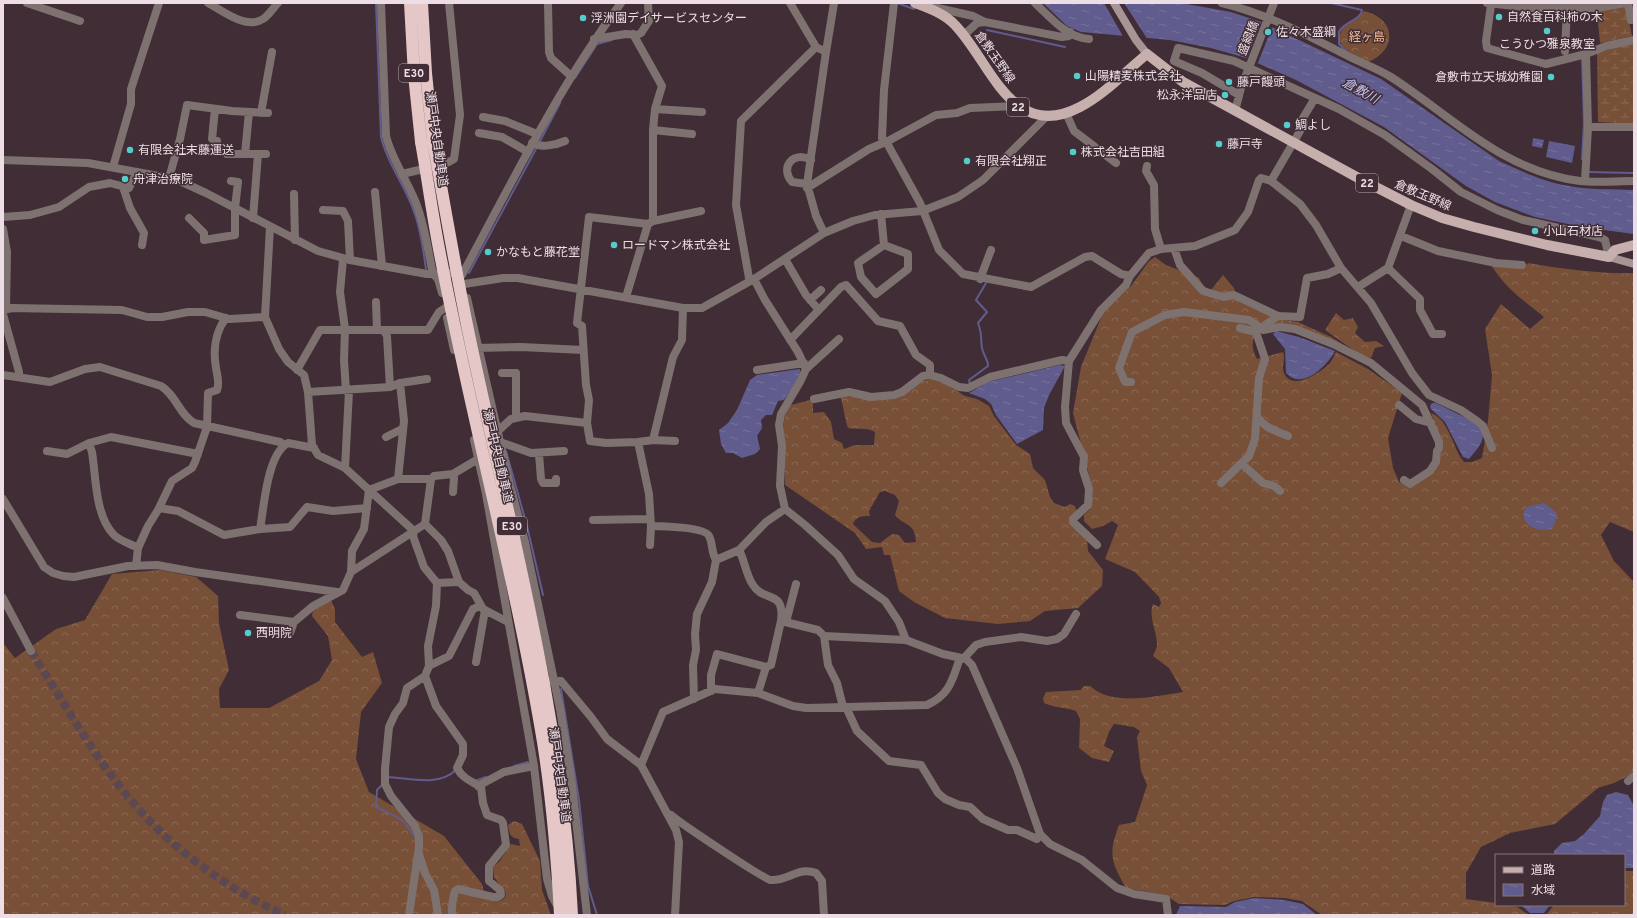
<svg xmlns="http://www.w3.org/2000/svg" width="1637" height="918" font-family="Overpass,'Noto Sans JP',sans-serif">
  <defs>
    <pattern id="grass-dots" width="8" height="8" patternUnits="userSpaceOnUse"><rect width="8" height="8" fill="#784f37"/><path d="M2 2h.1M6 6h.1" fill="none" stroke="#8b6854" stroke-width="1.8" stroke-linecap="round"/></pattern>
    <pattern id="forest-crowns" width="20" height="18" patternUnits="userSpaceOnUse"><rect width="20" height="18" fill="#784f37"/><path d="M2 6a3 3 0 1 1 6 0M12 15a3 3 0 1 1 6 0" fill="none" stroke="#8b6854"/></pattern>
    <pattern id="wetland-marsh" width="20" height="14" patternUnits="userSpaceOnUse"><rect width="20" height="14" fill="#784f37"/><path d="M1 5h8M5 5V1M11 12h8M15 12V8" fill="none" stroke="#8b6854"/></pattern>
    <pattern id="water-ripples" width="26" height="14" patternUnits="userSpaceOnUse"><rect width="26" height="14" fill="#605c8d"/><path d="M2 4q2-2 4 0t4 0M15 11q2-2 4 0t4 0" fill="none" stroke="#77739d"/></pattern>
  </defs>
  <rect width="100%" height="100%" fill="#412d36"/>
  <!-- grass -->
  <path fill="url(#grass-dots)" d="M1277,319L1298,322L1331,337L1352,350L1338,344L1270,326Z"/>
  <!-- forest -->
  <path fill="url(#forest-crowns)" fill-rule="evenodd" d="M1364,11C1396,18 1398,50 1368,62L1351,54L1341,45L1339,39L1342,28Z
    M1155,257L1166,265L1199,278L1203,286L1211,290L1223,275L1234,288L1238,301L1270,316C1258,331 1246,339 1257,359L1283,352C1286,359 1281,366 1284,373C1292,392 1321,372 1330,363C1332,360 1334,356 1336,352L1368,369L1402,393L1388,438L1393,468L1399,482L1412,487L1434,472L1443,446L1431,413C1449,419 1453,449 1464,462H1472L1482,458L1488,421L1492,375L1485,329L1501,304L1530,329L1544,317C1521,298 1508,291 1491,265L1524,267L1528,263C1563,269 1598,274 1634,273V532L1610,522L1601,535L1614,561L1634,582V771L1630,775L1614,783L1598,788L1555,824L1510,833L1481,847L1466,873V899L1496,903V905L1517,907L1529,915H1322L1302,901L1284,898L1255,897L1234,901L1225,905L1179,904L1165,895L1126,888C1111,862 1108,854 1119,825L1135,822L1147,785L1141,771L1137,737L1140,731L1134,727L1114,724L1109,732L1104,746L1114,751L1109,762L1092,758L1079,748L1080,719L1076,711C1065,707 1054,708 1044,703L1043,698L1046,692L1081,690L1084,686H1090C1113,707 1155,696 1183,692L1169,668L1153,656C1154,653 1157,648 1157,645C1157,631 1148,617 1153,604L1159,607L1161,603L1159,597L1135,572L1105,559L1118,525L1112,521L1103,526L1092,529L1084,521V515L1090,509L1093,491L1073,413L1081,367L1103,313L1131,286L1149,261Z
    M1336,313L1344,320L1353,318L1358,327L1355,333L1365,342L1376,341L1384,346L1375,348L1371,358L1359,354L1325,330Z
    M933,379L943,382L965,396L977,399L989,406L994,416L1016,445L1030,454L1033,468L1045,480L1050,497L1054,503L1065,507L1070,504L1075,506L1077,512L1071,517L1087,540L1088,551L1103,570L1102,586L1078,608L1045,611L1030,621L998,624L945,618L914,602L899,591L890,555H884L882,547L866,549L855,533L785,485V440L783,427L785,415L791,405L810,400L813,402V413L824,412L831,422L834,439L842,443L844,449L855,445H874L875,432C867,427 857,430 848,428C844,417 844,407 840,396C855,395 884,401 896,398C911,394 916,380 933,379ZM885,491L895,495L899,501L895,515C905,527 915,522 916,542L905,543L899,535L892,534L880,543L872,542L853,524C856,516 863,516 870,516L869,511L880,492Z
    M160,570L196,577L218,596L219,623L229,670L219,689L220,708H269L319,681L332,660L328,636L312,616L313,610L331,600L335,609V622L362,657L373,652L382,683L361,712L356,759L369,792L444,836L482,884L486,899L500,901L505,898L506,894L494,877L493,867L499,862L511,844L520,846L519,839C510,838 509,833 508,825L514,821L522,824L540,861L542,890L551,915H3V643L15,658L56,629L85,620L112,574Z
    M1624,871H1634V915H1541H1546L1554,905H1624Z"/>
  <!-- wetland -->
  <path fill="url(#wetland-marsh)" d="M1626,6L1632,36L1600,43L1597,11Z
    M1634,42V124L1598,122L1597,53Z"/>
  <!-- water -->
  <path fill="url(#water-ripples)" d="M1043,3H1181L1231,12L1261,22L1381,79L1499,161C1521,171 1544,182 1569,186C1590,190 1613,189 1634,190V234L1582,227L1535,217L1495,202L1466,186L1384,127L1296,80L1246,58L1211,48L1170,40L1081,32L1067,26Z
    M1533,138L1544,140L1542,148L1532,146Z
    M1549,141L1575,146L1572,163L1546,157Z
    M1276,331L1299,337L1335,351C1327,366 1302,391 1286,373L1285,349L1273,334Z
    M1060,365L1065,366L1049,395L1044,408L1043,430L1017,444L996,415L991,404L985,399L969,393L988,382Z
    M800,369C801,380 790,391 784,400L778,401L772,415H766L761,420L762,428L757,436L760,449L755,454L742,458L733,453H726L721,444L719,430L728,423L737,410L750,380L757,375Z
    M1432,403H1436L1472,421L1482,429C1486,442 1476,450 1469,459L1463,457L1445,422L1431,409L1430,406Z
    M1544,503L1556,512L1557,517L1552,529C1537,533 1517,524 1526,507Z
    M1616,792L1628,795L1634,806V868H1624V855H1554V851L1562,843L1575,841L1584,834L1600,816L1603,802L1607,795Z
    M1255,898L1284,900L1303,904L1317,915H1176L1180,906L1226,907L1235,902Z
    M1521,905H1550L1544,913H1530Z"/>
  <!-- pier -->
  <path fill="#412d36" d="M1104,3H1124L1148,40L1124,38Z
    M1262,20L1273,25L1257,65L1246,60Z"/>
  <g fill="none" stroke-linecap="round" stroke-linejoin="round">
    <!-- stream -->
    <path stroke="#605c8d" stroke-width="2" d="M376,3L381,137C387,163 404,184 413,209C421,228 423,250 426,269
      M897,3L914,9
      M1331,3L1362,10C1361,21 1344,21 1339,32V44L1347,52
      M987,30L1065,47
      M1582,58L1584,123L1582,159
      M575,78L597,44L612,40
      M539,143L560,103
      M1587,172L1634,173
      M469,273L537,147
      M970,384L969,380L988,366C988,359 983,355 982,348C980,336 983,336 978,323L987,312L976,300L986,283
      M506,451L527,526L543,595
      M561,689L579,800L588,886L597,915
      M514,766L528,762
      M387,777C410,778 438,787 456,770
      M475,781L486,777
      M383,784L377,790L376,807C398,818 403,816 416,839"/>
    <!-- tertiary-tunnel -->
    <path stroke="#5b4850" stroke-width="8" stroke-dasharray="8 4" stroke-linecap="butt" d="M31,651C60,696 87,745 121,788C163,842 222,887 285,915"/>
    <!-- minor -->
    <path stroke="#7e7271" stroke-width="8" d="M27,3L80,21
      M208,3C223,11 246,30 263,19C269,15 273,8 278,3
      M548,3L549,52L551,58L571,76
      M894,3L884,90L882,138L888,145L920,203L939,250L963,274L1031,287L1085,257L1092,256L1121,274L1130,276L1149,253L1161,249L1195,246L1235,230L1248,212L1259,180L1261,178L1271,181L1300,204L1316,225L1341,268L1371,303L1412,373L1429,395L1461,410L1477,421L1483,426L1492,448
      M1035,3C1050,17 1067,38 1089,39
      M1222,3C1267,14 1307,35 1348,56C1362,63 1378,69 1391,77C1453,117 1502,171 1580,181C1597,183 1616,181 1634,181
      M1487,3L1532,8H1597L1625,3
      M1628,3L1631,20
      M1491,5L1486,41L1487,48L1542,63L1546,64L1586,54L1606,46L1634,40
      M929,6L973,16L985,22
      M633,34L662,86L655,109L653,130V221
      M964,35L977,23L985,22L1062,37L1069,36L1070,32
      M594,39L626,34L637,35L641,33L649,21L648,3
      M816,47L826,52L807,184L816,216L824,233
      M1565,51L1567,7
      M826,52L834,3
      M1239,95L1202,73L1174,61L1178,48L1234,61L1339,109L1385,135L1432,169L1461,192L1497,210L1523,220L1599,237L1605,240L1609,257
      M215,109L212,139L217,141
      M655,109L702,112
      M1235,111L1241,88L1274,3
      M261,113L272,52
      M1066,113L1074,131L1116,163
      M483,117L505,121L537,134
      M1588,127H1634
      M653,130L692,134
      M479,133L502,137L528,152
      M532,143C541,148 556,145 565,141
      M227,154H266
      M245,154L249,112
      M1147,166L1146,171L1154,185L1155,229L1161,249
      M113,167L131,104V89L159,3
      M402,174L445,164L454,159L460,115L449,3
      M169,178L180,139L187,105L232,111L268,113
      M1271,181L1300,131L1304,124L1303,118L1315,98
      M1585,181L1588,127L1586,54
      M807,184L792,182C779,167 794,150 811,160
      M123,187L130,208L144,233L142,245
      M807,188L869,149L888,141L936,115L957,113L970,108L1018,106
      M375,192L382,266
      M294,194L295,240
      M323,210L343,211L348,221L350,260
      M881,214L884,245L908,254V269L876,294L861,277L858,263L884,245
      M3,217L30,215L59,207L89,187L110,183L129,188L137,172
      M189,218L204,233V240L235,235V208L238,182L231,181
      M253,218L258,154
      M270,227L265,317L279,349L288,362L304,375L308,392L312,445L318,455L345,468L369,490L398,479H431L434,476L453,474L478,459
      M3,229L7,252L6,309
      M1401,236L1438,251L1496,263L1522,265
      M1174,248L1180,265L1203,291L1223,297L1234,295L1278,316L1300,317L1307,278L1328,274L1341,268
      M343,259L340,292L345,329L344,360L346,391
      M785,259L806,295L818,309
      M1388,268L1420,299V310L1433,334H1442
      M433,274L438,279L442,293
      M754,279L765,300L798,352L806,369L800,382L781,414L779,425L782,446L780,486L785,509L805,525L838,555L854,579L885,601L899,622L906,640
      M754,279L749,278L736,205L741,121L816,47L790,3
      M980,279L991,250
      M464,284L503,278H518L683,308H702L754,279L824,233L853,221L875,215L922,211L958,197L983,180L1048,115
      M1358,287L1388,268L1411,205
      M626,297L648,224
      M467,298L510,485L525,542L560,709L571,777L587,915
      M810,300L821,290
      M376,302L377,330
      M3,310L12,308L122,310L147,317H162L188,312H205L229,319L265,317
      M3,314L19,372V377
      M447,318L454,350
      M1240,328L1256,332L1261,328L1263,330L1280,327L1295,329L1333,344L1371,363L1422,405L1439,442V448L1437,451L1436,462L1430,471L1410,484L1404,480
      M384,331L387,336L390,387
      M790,340L841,287L846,285L878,321L900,326L916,355L930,365V375
      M474,348L521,347L583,350
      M1069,361L1065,407L1066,423L1084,457L1083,470L1089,489L1088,505L1073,519V522L1097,545
      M806,369L839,339
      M297,370L320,330H428L439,312L445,308
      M757,370L804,363
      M502,373H516V417
      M3,375L50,382L85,369L100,367L161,386C176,395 179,414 194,423L280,442L284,445
      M1131,382H1125L1119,368L1132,332L1165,315L1184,312L1249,320L1261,328L1278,316
      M308,392L390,387L400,383L427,379
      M814,399L849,392L871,397L894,395L902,392L923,376L930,375L941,378L959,387L968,388L990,377L1062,360L1069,361L1101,310L1126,285L1130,276
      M1399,405L1416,419L1431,423
      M1257,416C1264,428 1276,431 1288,436
      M587,423L589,400L586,385L582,326L577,323L589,217L648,224L653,221L701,211
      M498,431L511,419L525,416L587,423L590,441L606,443L638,442L649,494L651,526C661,526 705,527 709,536C713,543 711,552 716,560L712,582L697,614L695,634L696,650L693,665L694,699
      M386,437L402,429
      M474,440L486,494L534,766L547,879L552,896L558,907
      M653,440L673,357L682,340L683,308
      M500,442L531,453L564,451
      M638,442L653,440L675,441
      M89,443L92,452C96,477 95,516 114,535C120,541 131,544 138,548
      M47,451L67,454L89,443L111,437L198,454
      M539,454L541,479L543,483H556V479
      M1242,464L1263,483L1274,486L1280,491
      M345,468L349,391
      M453,474L454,478L453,492
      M398,479L404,421L400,383
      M1221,483L1249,456L1255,439L1259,378L1265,359L1256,332
      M3,499L44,567L53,573L63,576L74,577L128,566L157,565L195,572L337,592
      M159,508L178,511L224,535L260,529L290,527L307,507L333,511L367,508
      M593,520L649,519
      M425,524L441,540L448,551L459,582
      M260,529C264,507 267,454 288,443L314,448
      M650,545L651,526
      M739,550C745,561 746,575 753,585C764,603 785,589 781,621
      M716,560L739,550L766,522L785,509
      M136,566L138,548L148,526L158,510L172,481L192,468L195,462L207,427L208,393L217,390C220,383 217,375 216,368C213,351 215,332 226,318
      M351,572L352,551L364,529L369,490L414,531
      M437,583L459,582L468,590L474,593L483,609L508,622
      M240,615L294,622
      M786,622L796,584
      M290,633L294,622L313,606L343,590L351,572L425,524L431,479
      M824,636L906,640L943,654L966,659L972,665L1017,768L1040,834L1050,844L1082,860L1117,888L1134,894L1166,899L1168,915
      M964,658L976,645L985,642L1021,637L1047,641L1057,639L1064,634L1076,614
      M476,662L485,610
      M429,666L449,656L473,609L480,606
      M766,667L771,665L781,621L818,630L824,636L828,665L837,683L843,707
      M425,676L436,706L463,744V755L457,768C463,779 471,781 481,787L483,803L487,815L501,820L503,823L506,845L489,866V881L500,890L501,895L498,897H493L458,889L455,891C453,899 451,906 452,915
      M550,681H561L591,717L607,739L641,765L676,830L679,842L675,915
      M711,691V675L717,654L766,667L758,693
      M846,707L857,731L889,761L921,765L938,793L945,799L959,805L970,807L983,819L1008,830H1017L1037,839L1040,834
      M641,765L663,712L715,689L758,693L793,706L806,708L927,705C950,695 952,680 960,658
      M1628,781L1634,776
      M478,786L504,772L534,766
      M671,815C680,823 765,880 771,880C788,881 799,866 816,873L822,881L824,915
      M419,854L425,873L434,890L438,915
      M409,915L419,847V837L415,826L391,796L385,784V769L389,727L395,714L403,703L407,688L425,676L429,666L428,646L436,606L437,583L424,567L413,536L414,531"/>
    <!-- tertiary -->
    <path stroke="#7e7271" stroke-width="8" d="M381,3L386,136C392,160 407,180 416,203C425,226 428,251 433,274
      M3,160L88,163L169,178L182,182L206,193L318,251L350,260L427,274L452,273L462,275C512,182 558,88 621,3
      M3,598L31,651"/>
    <!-- secondary -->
    <path stroke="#a79494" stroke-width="8" d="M1114,3L1136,40L1147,54
      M1609,257L1634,264"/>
    <!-- primary -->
    <path stroke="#c7afae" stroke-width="10" d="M915,3C929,8 945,14 955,25C991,62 1011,143 1080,107C1105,94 1125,72 1147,54L1183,82L1362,180L1411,205L1442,218L1474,227L1547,245L1609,257L1615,250L1634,245"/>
    <!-- motorway -->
    <path stroke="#e4c7c6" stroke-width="12" d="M410,3L414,75L421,142
      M422,3L426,73L433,141"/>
    <!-- motorway-bridge -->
    <path stroke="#e4c7c6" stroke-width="12" d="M433,141C446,213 458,286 474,358C514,543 563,725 572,915
      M421,142C428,181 433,220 441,259C472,421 516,580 543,742C552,799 557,857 560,915"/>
  </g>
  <!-- markers -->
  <g fill="#53cdcb" stroke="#412d36" stroke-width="1.5">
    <circle cx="1499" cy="17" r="4"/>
    <circle cx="583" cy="18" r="4"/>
    <circle cx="1547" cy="31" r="4"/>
    <circle cx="1268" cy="32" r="4"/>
    <circle cx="1077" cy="76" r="4"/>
    <circle cx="1551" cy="77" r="4"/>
    <circle cx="1229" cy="82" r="4"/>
    <circle cx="1225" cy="95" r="4"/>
    <circle cx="1287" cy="125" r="4"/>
    <circle cx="1219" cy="144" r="4"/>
    <circle cx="130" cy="150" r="4"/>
    <circle cx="1073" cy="152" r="4"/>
    <circle cx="967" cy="161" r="4"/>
    <circle cx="125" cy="179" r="4"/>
    <circle cx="1535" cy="231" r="4"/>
    <circle cx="614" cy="245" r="4"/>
    <circle cx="488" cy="252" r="4"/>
    <circle cx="248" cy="633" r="4"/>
  </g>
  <g text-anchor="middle" stroke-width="3" stroke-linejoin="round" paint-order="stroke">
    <!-- shield labels -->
    <g fill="#412d36" stroke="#b9a9b0" stroke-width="1">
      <rect x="399" y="64" width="30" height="18" rx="3"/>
      <rect x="1007" y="98" width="22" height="18" rx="3"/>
      <rect x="1356" y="174" width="22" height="18" rx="3"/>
      <rect x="497" y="517" width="30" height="18" rx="3"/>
    </g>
    <g font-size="11" font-weight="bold" fill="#ecdee4">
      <text x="414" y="77">E30</text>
      <text x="1018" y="111">22</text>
      <text x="1367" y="187">22</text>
      <text x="512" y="530">E30</text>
    </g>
    <!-- poi labels -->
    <g font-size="12" fill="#ecdee4" stroke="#412d36" text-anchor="start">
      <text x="1507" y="21">自然食百科柿の木</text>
      <text x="591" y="22">浮洲園デイサービスセンター</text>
      <text x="1276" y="36">佐々木盛綱</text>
      <text x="1547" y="48" text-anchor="middle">こうひつ雅泉教室</text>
      <text x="1085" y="80">山陽精麦株式会社</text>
      <text x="1543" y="81" text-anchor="end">倉敷市立天城幼稚園</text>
      <text x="1237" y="86">藤戸饅頭</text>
      <text x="1217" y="99" text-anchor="end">松永洋品店</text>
      <text x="1295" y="129">鯛よし</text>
      <text x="1227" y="148">藤戸寺</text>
      <text x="138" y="154">有限会社末藤運送</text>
      <text x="1081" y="156">株式会社吉田組</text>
      <text x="975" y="165">有限会社翔正</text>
      <text x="133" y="183">舟津治療院</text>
      <text x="1543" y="235">小山石材店</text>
      <text x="622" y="249">ロードマン株式会社</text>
      <text x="496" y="256">かなもと藤花堂</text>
      <text x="256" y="637">西明院</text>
    </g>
    <!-- park labels -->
    <g font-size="12" fill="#f7ba96" stroke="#412d36">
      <text x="1367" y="41">経ヶ島</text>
    </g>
    <!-- street labels -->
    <g font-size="12" fill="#ecdee4" stroke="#412d36">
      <text transform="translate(1248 38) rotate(-68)" y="4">盛綱橋</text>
      <text transform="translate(995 57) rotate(55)" y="4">倉敷玉野線</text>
      <text transform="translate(437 139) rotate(82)" y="4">瀬戸中央自動車道</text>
      <text transform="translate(1423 195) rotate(23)" y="4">倉敷玉野線</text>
      <text transform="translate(498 456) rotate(77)" y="4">瀬戸中央自動車道</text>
      <text transform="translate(560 775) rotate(82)" y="4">瀬戸中央自動車道</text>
    </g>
    <!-- water labels -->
    <g font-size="13" font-style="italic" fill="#c7c5f4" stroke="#412d36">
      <text transform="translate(1361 90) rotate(29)" y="5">倉敷川</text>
    </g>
  </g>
  <!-- border -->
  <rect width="1637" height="918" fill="none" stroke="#ecdee4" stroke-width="8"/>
  <!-- legend -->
  <rect x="1495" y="854" width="130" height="52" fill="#412d36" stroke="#85747c"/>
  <rect x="1503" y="867" width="20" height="6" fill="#c7afae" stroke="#85747c"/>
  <text x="1531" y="874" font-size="12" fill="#ecdee4">道路</text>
  <rect x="1503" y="884" width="20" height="12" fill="url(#water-ripples)" stroke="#85747c"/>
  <text x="1531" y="894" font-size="12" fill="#ecdee4">水域</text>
</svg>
